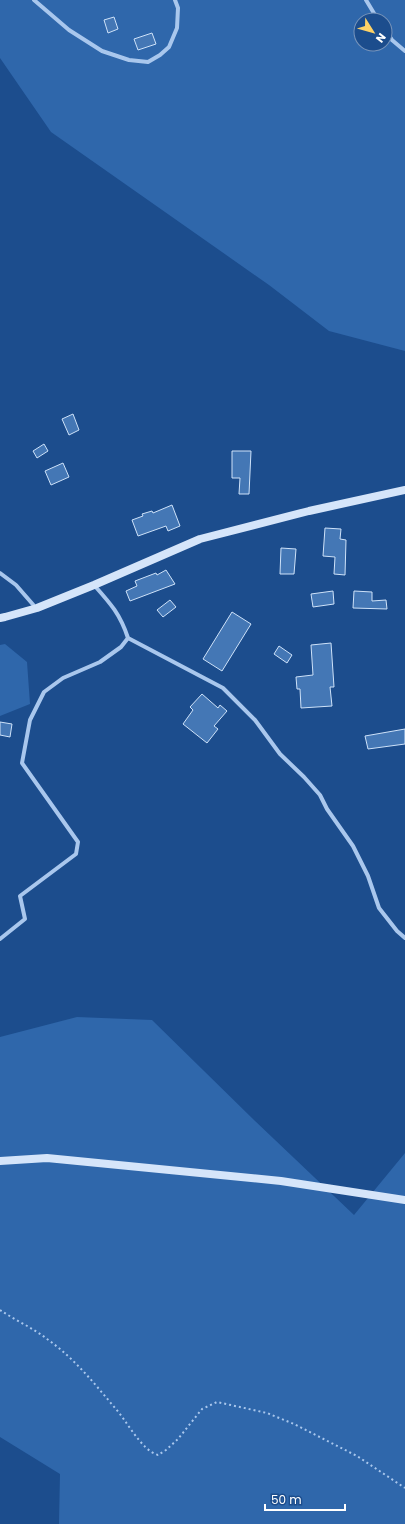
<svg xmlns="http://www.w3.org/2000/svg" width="405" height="1524" font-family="Poppins,sans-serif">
  <rect width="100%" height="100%" fill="#1c4d8d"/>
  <!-- green -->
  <path fill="#2f67ab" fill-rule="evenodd" d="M0,0H405V351L329,331L269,285L51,132L0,58ZM361,20H385V44H361Z
    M5,644L27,662L30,704L0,716V645Z
    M77,1017L152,1020L254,1120L354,1215L405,1153V1524H59L60,1474L0,1437V1037Z"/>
  <!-- building -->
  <path fill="#4477b5" stroke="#cee2f9" d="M114,17L118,29L108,33L104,20Z
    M152,33L156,44L138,50L134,39Z
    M73,414L79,430L69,435L62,419Z
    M44,444L48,451L37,458L33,451Z
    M232,451H251L249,494H239L240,478H232Z
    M63,463L69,477L51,485L45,471Z
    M172,505L180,526L168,531L166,526L138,536L132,520L143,516L142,514L152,511L153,513Z
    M325,528L341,529L340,539L346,540L345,575L334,574L335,557L323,556Z
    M281,548L296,549L294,574H280Z
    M166,570L175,584L130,601L126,591L137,586L135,581L156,573L157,575Z
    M333,591L334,604L313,607L311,594Z
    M354,591L372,592V601L386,600L387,609L353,608Z
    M170,600L176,607L163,617L157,610Z
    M232,612L251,624L222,671L203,659Z
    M331,643L334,687H330L332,706L301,708L300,689H297L296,677L313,675L311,645Z
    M279,646L292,655L287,663L274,654Z
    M202,694L218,708L220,705L227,711L214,726L218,729L207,743L183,724L193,710L190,707Z
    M0,722L12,724L10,737L0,735Z
    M405,729V744L368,749L365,736Z"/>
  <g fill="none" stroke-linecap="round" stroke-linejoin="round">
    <!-- path -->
    <path stroke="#a9c7ed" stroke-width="2" stroke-dasharray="2 3" stroke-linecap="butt" d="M0,1310C15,1320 33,1328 47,1339C74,1358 94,1383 115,1408C127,1421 141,1450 158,1455L166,1450L178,1439L202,1409L217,1402L267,1413L294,1424L357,1456L405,1488"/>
    <!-- street -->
    <path stroke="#a9c7ed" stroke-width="4" d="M34,0L69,30L102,51L129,60L148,62L160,55L169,47L177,28L178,8L175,0
      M366,0L378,20
      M385,30L392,40L405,51
      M0,573L16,585L36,608
      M94,585C111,604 120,614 128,638L223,688L255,720L280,754L304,777L320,795L327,809L353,846L368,876L379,908L397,931L405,938
      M0,939L25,919L20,896L76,854L78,842L22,763L30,720L44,692L63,678L100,662L121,647L128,638"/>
    <!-- secondary -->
    <path stroke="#d5e5fa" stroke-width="8" d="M0,618L5,617L37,608L94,585L200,539L309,511L405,490
      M0,1161L47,1158L281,1181L405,1200"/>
  </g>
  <!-- north arrow -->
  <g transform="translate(373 32) rotate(127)"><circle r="19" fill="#1c4d8d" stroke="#7794bb"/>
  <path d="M0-3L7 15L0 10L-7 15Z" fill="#fed266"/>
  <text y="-6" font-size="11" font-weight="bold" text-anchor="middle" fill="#ffffff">N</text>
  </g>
  <!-- scale -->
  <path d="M265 1504v6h80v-6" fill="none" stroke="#ffffff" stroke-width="2"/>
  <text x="271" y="1504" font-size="12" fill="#ffffff" stroke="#1c4d8d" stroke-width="3" paint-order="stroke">50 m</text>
</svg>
